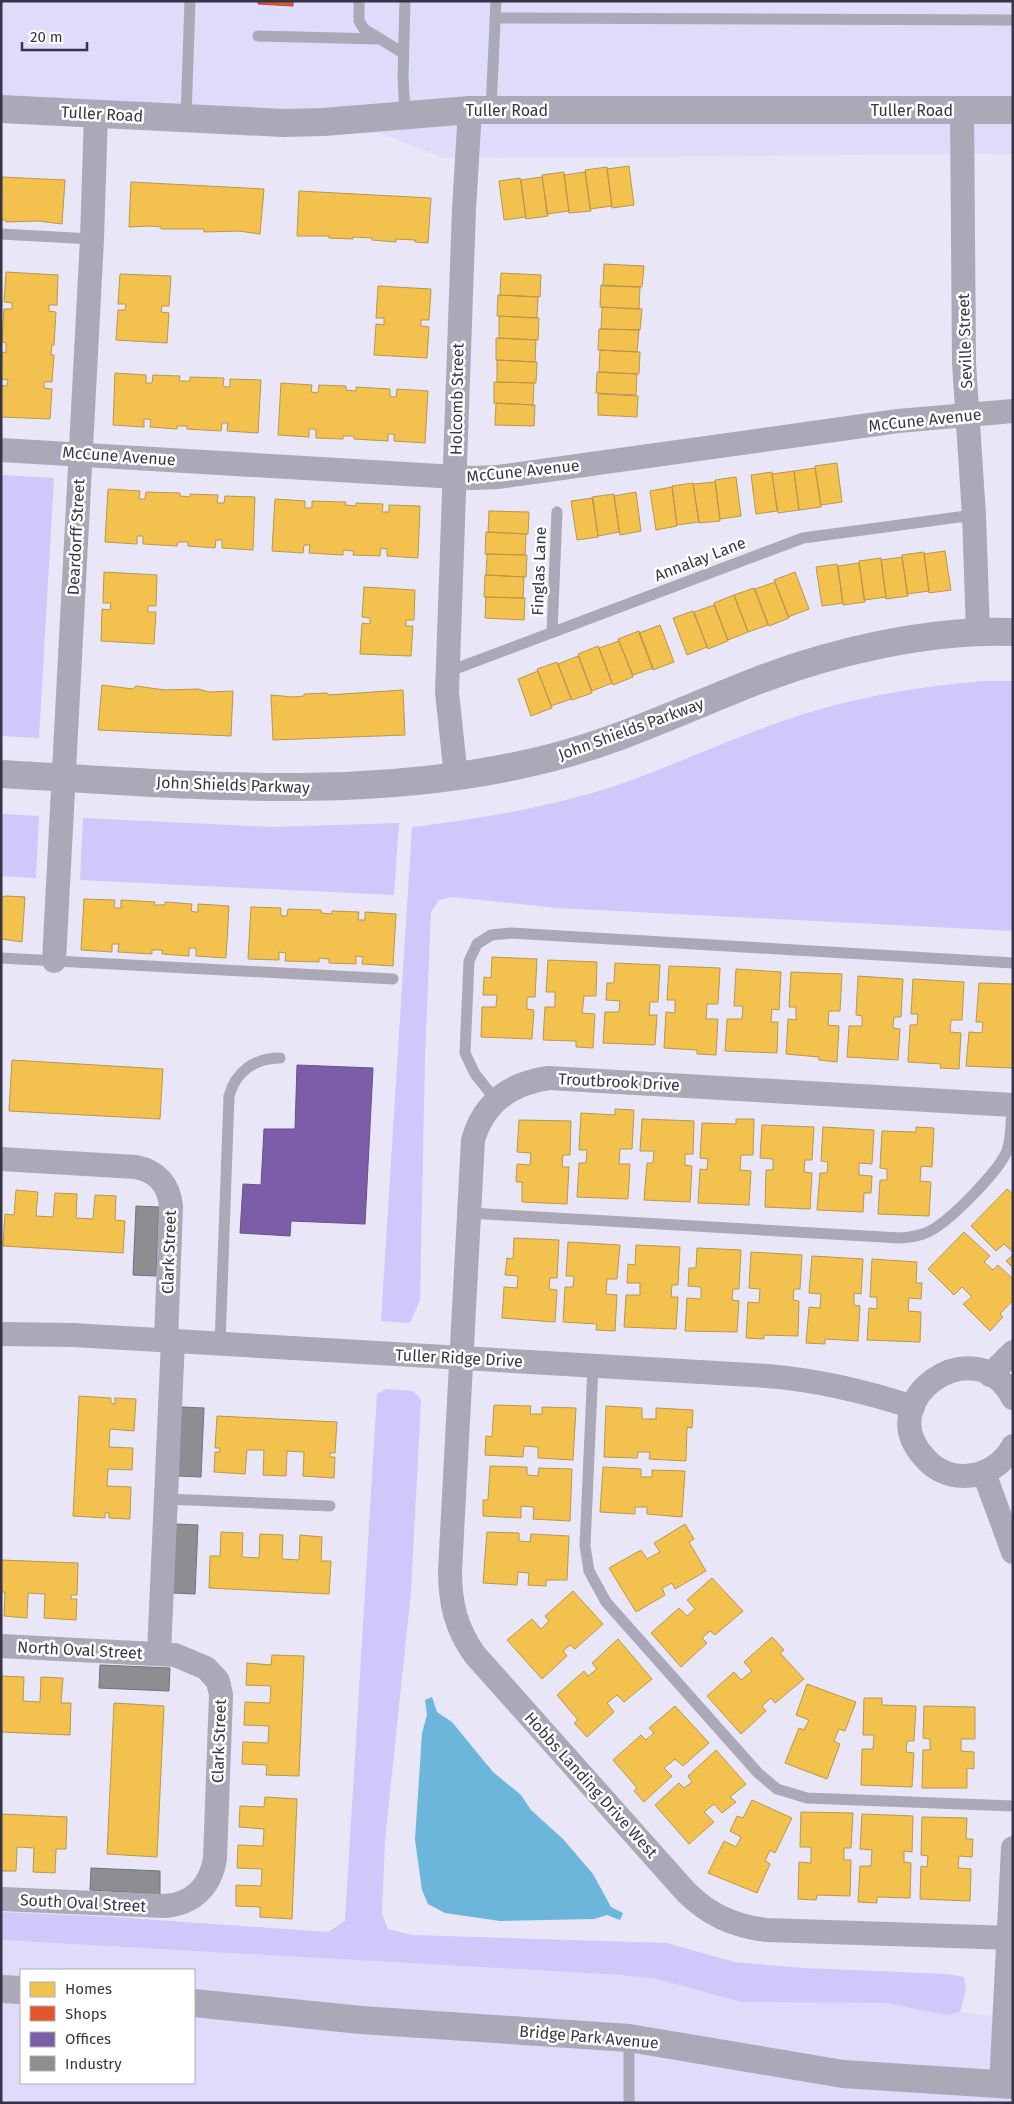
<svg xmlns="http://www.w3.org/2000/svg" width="1014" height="2104" font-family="'Fira Sans',sans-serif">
<rect width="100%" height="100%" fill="#e8e6f7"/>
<path fill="#dfdbfb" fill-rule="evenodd" d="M1 1H1013V154L443 158 380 133 1 114Z
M1 1940 621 1975 657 1979 741 2002 886 2003 946 2015 960 2012 1013 2019V2103H1ZM21 1970H194V2083H21Z"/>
<path fill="#d0c8fb" d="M1 475 54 478 39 738 1 736Z
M984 681H1013V931L558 908 452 897 439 900 431 912 425 1058 420 1300 411 1321 408 1323 381 1321 412 827C481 819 549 807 615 786 670 767 723 742 777 723 844 699 913 687 984 681Z
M1 814 39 816 36 878 1 876Z
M83 818 274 827 399 823 394 895 80 880Z
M386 1389 413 1391 421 1399 411 1592 385 1840 382 1914 388 1929 412 1935 667 1943 734 1962 804 1968 948 1974 964 1977 966 1990 960 2012 946 2015 886 2003 741 2002 657 1979 621 1975 1 1940V1912L115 1917 328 1932 345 1921 377 1394Z"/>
<path fill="#6db6db" d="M432 1697 437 1712 452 1722 493 1772 521 1795 531 1810 563 1839 593 1874 611 1907 623 1913 620 1920 607 1915 594 1919 500 1921 445 1913 428 1904 422 1890 415 1840 422 1733 427 1715 425 1700Z"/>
<path fill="#f2c14e" stroke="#ba974c" d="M629 166 634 205 612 208 607 169Z
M607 167 612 206 590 209 585 170Z
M564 172 569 211 547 214 542 175Z
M585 172 591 211 569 213 564 175Z
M2 177 65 180 62 224 38 221 6 222V220H1Z
M542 177 548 216 526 219 521 180Z
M520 178 526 217 504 220 499 181Z
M131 182 264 189 260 234 239 231 204 232V229H161V227L150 226 129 227Z
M299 191 431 198 428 243 415 242V240L396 239V242L372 240V238L353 237V239L329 238V236H297Z
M604 264 644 266 642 287 603 286Z
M6 272 58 275 57 305H49V311L56 312 54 345H52L51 355H54L52 382H44V388L52 389 50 419 1 417V386H7L8 380 1 379 2 352 6 353V343L2 342 4 309H12V303L4 302Z
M501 273 541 275 540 297 500 295Z
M120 274 171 276 169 306H162L161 312 169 313 167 343 116 340 118 310H125L126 304H118Z
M601 285 640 287 639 309 600 307Z
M378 286 431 289 429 320H421V326L429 327 427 358 374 355 376 324 384 325V318H376Z
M498 295 538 297 537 318 497 316Z
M602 307 642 309 640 330 601 329Z
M499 316 539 318 538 340 499 338Z
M599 329 639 330 637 352 598 350Z
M496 338 536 340 535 362 496 360Z
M600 350 640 352 639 374 599 372Z
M497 360 537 362 536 383 497 382Z
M597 372 637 374 636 395 596 393Z
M115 373 146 375V383H152L153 375 180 376 179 381H190V377L224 378 223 386 227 387H230V379L261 380 258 433 227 431 228 423H222L221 431 187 429V426H177V429L150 427 151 420 147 419H144V427L113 425Z
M494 382 534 383 533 405 494 403Z
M281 383 312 385 311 392 318 393 319 385 346 386V390L356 391V387L390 389V396L393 397H396L397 389 428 391 425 443 394 441V434H388V441L354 439V436H343V439L316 438V430L313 429H309V437L278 435Z
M598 394 638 396 637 417 598 415Z
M496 403 535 405 534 426 495 425Z
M837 463 842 502 821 505 815 466Z
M815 468 821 507 799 510 794 471Z
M794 471 799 510 778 513 772 474Z
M772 472 777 511 756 514 751 475Z
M736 477 741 516 720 519 715 480Z
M715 482 720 521 699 523 693 484Z
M693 483 699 522 677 525 672 486Z
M672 487 677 526 656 530 650 491Z
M108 489 140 491 139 499H145L146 492 180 493V496L190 497V494L218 495 217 503H224L225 496 255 497 253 550 222 548V540H216L215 548 188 546V542H178L177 546 143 544V536H137V544L105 542Z
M636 492 641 531 620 535 614 496Z
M614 494 619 532 598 536 592 497Z
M593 498 598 537 577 540 571 501Z
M275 499 305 501V508H312V501L346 502 345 505 356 506V503L383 504 382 512H389V505L420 506 418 558 387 556V549L381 548 380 556 353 555 354 551 343 550V555L309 553 310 545H304L303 553 272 551Z
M489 511 529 512 528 534 488 532Z
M486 532 526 534 525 555 485 554Z
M945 551 951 590 929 593 924 554Z
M924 552 929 591 907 594 902 555Z
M487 554 527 555 526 577 486 575Z
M902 557 908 596 886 599 881 560Z
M881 558 886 597 864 600 859 561Z
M859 563 865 602 843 605 838 566Z
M837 564 843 603 822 606 816 567Z
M104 572 157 575 156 606H148V612H156L154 644 101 641 102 609 110 610 111 603H103Z
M795 572 809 609 788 617 774 580Z
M485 575 524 577 523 598 484 597Z
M775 582 789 618 769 626 755 589Z
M364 587 415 590 414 620H406V626H413L411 656 360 654 362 623 370 624V618L362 617Z
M754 588 768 625 748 632 734 595Z
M734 595 748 632 728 640 714 603Z
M486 597 525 598 524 620 485 618Z
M714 605 728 641 708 649 694 612Z
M693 611 707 647 687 655 673 618Z
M660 625 674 662 653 670 639 633Z
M639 631 653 668 633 675 618 639Z
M619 641 633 677 613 685 599 648Z
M598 646 612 683 592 691 578 654Z
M578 656 592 693 572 700 558 664Z
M557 662 571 699 551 706 537 669Z
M538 671 552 708 531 716 518 679Z
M102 685 133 689 136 686 165 690 198 689 209 692 233 691 231 736 98 730Z
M403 690 405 735 273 740 271 695 293 697 304 696V694L327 693 328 695Z
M6 896 25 897 22 942 1 939V897Z
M84 899 115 900 114 908H121V900L155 902 154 905H165V902L192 904 191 911 195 912H198V904L229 906 226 958 196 956V948H189V956L162 954V950H152V954L118 952 119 944H112V952L81 950Z
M251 907 281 908V916H287L288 909 321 910V913L332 914V911L359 912 358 920H365V912L396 914 393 966 362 964 363 957 356 956V964L329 963V959L319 958V962L285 961 286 953 279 952V960L248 959Z
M492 957 537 959 535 997H527V1009L534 1010 532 1039 481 1037 482 1007H496L497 995H483L484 977 491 978Z
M548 960 597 962 596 996H584L582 1013 595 1014 593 1048 576 1047V1041L543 1040 545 1007H555V992H546Z
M615 963 660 965 658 1002H650L649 1015H657L655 1045 603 1043 605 1012H619L620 1001 606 1000 607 983H614Z
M669 966 720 968 718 1004H707L706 1019H718L716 1055 697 1054V1050L664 1048 666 1012 675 1013V1000H667Z
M736 969 781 972 779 1010 772 1009 771 1022H778L777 1053 725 1051 727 1019H742L743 1006H734Z
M791 972 842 974 840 1011H829L828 1025 839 1026 837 1062 819 1060V1057L786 1054 788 1019 796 1020V1007H789Z
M858 976 903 979 901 1017H894L893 1028 900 1029 898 1060 847 1057 849 1026H862V1016L856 1015Z
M913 979 964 982 962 1020H951L950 1032 961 1033 959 1069 940 1068 941 1064 908 1062 910 1025H917L918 1014H911Z
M979 983 1013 984V1068L966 1066 969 1032 982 1033 983 1022H976Z
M12 1060 163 1069 160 1119 9 1111Z
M615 1109 634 1110 632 1149H620L619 1164H630L628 1199 577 1197 579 1163H586L587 1150H579L581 1113 615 1115Z
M642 1119 694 1121 693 1154H685V1165L692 1166 690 1202 644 1200 647 1163H653L654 1151H640Z
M736 1119H754L753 1155H741L740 1170 751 1171 749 1205 698 1203 700 1169 707 1170 708 1159 700 1158 702 1123 736 1124Z
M519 1120 571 1121 570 1155H563L562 1167H569L567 1204 522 1202V1182H516L517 1164 530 1165 531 1153 517 1152Z
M762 1125 814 1127 812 1160H805L804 1172 812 1173 810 1209 765 1207 766 1170H773V1159L760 1158Z
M823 1127 874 1130 872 1164 859 1163V1175L872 1176 871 1193H864L863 1212 817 1210 820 1173H827L828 1162 821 1161Z
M916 1127 934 1128 932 1167 921 1166 920 1181 931 1182 929 1216 878 1214 880 1180H887V1169L880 1168 882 1131 916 1132Z
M1007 1189 1013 1194V1252L1004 1244 996 1251 971 1226Z
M16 1190 38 1192 36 1216 53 1217 55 1193 77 1194 76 1218 93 1219 95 1195 116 1196 115 1220 125 1221 123 1253 3 1246 5 1214 14 1215Z
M964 1232 990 1256 984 1262 993 1270 998 1265 1013 1279V1300L1000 1314 1003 1317 990 1331 963 1304 972 1297 962 1287 954 1295 928 1269Z
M514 1238 559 1240 557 1278H550L549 1289 557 1290 555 1322 502 1318 504 1287 517 1288 518 1276 505 1275 507 1258 513 1259Z
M568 1242 620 1245 617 1279H607L606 1294 617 1295 615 1331 596 1330 597 1324 563 1322 565 1287H573L574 1276H566Z
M636 1245 680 1247 678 1285H672L671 1297H678L676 1329 624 1327 626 1295H640V1283H627L628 1264 635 1265Z
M697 1248 741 1250 739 1289H733L732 1300 739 1301 737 1332 685 1331 687 1298 701 1299V1287L688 1286 689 1268H696Z
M751 1252 802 1255 800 1289H794L793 1300 799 1301 798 1336 764 1335V1339L746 1338 748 1302 759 1303 760 1289 749 1288Z
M1013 1255V1268L1006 1261Z
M812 1256 863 1259 861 1294 854 1293V1305L860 1306 858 1341 825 1339V1344L806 1343 809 1307 820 1308 821 1294 809 1293Z
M872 1259 917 1262 916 1283H922L921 1299 909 1298 908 1311 921 1312 920 1342 867 1340 869 1308 877 1309V1297H870Z
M79 1396 111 1398V1403L115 1404V1398L136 1399 134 1431 110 1429 109 1447 133 1448 132 1470 108 1469 107 1486 131 1487 130 1519 109 1518V1513H105V1518L73 1516Z
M494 1405 531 1406 530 1414H542V1407L576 1408 573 1460 538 1458V1447L524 1446 523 1457 485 1455 486 1436 492 1437Z
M606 1406 642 1408V1419H656V1408L693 1410 692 1428 687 1427 686 1461 649 1459 650 1452H638L637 1458 604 1457Z
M217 1416 337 1422 335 1453H330V1457H335L334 1478 303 1476 304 1452 287 1451 286 1476 263 1475 264 1450H247L245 1474 214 1472 215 1452H220V1448H215Z
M490 1466 527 1467V1475L538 1476 539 1468 572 1469 570 1521 533 1519 534 1507 521 1506V1518L483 1516V1500H488Z
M603 1467 641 1469V1477H652V1470L685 1471 682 1517 647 1514V1507H635V1514L600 1512Z
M685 1524 694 1539 689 1542 706 1571 675 1589 672 1583 662 1588 665 1595 636 1612 609 1568 641 1550 647 1559 660 1552 654 1543Z
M221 1532 243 1533 242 1557 259 1558 260 1534 283 1535 282 1559 299 1560 300 1535 322 1537 321 1561H331L329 1594 209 1588 210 1556H220Z
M487 1532 519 1533V1541L530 1542 531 1534 569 1536 567 1580H546V1586L528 1585 529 1573 518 1572 517 1585 483 1583Z
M1 1560 78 1563 77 1595H71V1599H77L76 1620 44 1618 45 1594 28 1593 27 1618 4 1616 5 1592H1Z
M712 1578 743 1611 715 1635 710 1631 702 1638 707 1643 681 1667 651 1633 679 1608 687 1616 695 1609 687 1600Z
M573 1591 603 1624 575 1649 570 1645 563 1651 567 1656 542 1679 507 1640 532 1619 541 1629 549 1621 545 1616Z
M772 1637 784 1650 780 1653 804 1679 775 1703 771 1698 762 1706 766 1711 741 1734 707 1696 734 1672 741 1680 752 1671 744 1662Z
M618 1639 652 1679 624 1702 617 1695 607 1703 614 1712 587 1737 574 1723 578 1720 557 1695 584 1671 588 1676 597 1669 592 1663Z
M272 1655 304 1656 299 1776 266 1775 267 1765 242 1764 243 1742 268 1743 269 1726 244 1725 245 1702 270 1703 271 1686 246 1685 247 1663 271 1665Z
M1 1676 24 1677 23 1701 40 1702 41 1677 63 1678 61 1703H71L70 1735 1 1732Z
M807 1684 856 1702 845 1731 839 1729 834 1741 840 1744 827 1779 785 1763 799 1728 804 1730 809 1720 796 1715Z
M864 1698H882V1705L916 1706 914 1741H907L906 1752 914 1753 912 1787 861 1785 862 1749H873L874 1735H863Z
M114 1703 164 1706 157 1857 107 1854Z
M675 1706 709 1743 683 1766 675 1759 664 1768 672 1776 644 1802 634 1791 637 1788 613 1760 641 1735 646 1740 654 1733 649 1728Z
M924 1706 975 1707V1739H961V1751L974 1752V1769L967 1768V1788H922L923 1750H930V1739L923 1738Z
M716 1750 746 1784 730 1797 736 1802 722 1813 714 1804 704 1812 714 1822 689 1844 655 1805 679 1783 684 1788 692 1782 688 1776Z
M265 1797 297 1799 292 1919 260 1917V1907L236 1906V1885L261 1886 262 1869 237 1868 238 1845 263 1846 264 1829 239 1827 240 1806 264 1807Z
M752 1800 792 1818 775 1853 770 1850 765 1861 770 1864 757 1893 708 1873 724 1841 736 1847 741 1837 730 1831 737 1816 743 1818Z
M801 1812 853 1813 851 1848H844V1860H851L850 1896 817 1895 816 1900 798 1899 799 1862 811 1863V1847H800Z
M1 1814 67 1817 66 1849H56L55 1873 33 1872 34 1848 17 1847 16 1871H1Z
M862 1814 913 1816 912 1852 904 1851V1862L911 1863 910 1898 877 1897V1903L858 1902 860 1866H871L872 1850 860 1849Z
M922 1817 967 1818 966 1839H973L972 1857 959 1856 958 1868 971 1869 970 1901 920 1899 921 1866 927 1867 928 1856 921 1855Z"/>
<path fill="#e4572e" stroke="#b04c36" d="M258 1H293V6L258 4Z"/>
<path fill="#7b5ea7" stroke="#66518a" d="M297 1065 373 1068 365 1224 291 1221 290 1236 240 1233 243 1184 261 1185 264 1129H295Z"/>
<path fill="#8d8d92" stroke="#73727c" d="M136 1206 159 1207 156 1276 133 1275Z
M181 1407 204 1408 201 1477 178 1476Z
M175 1524 198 1525 195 1594 172 1593Z
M100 1665 170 1668 169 1691 99 1688Z
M91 1868 160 1871V1894L90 1890Z"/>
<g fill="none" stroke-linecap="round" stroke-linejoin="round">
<path stroke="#aba9b8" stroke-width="11" d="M359 1V21L364 29 403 53
M495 18 1013 20
M258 36 379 39
M491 109 496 1
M405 115 403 78 405 1
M186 118 190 1
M1 234 92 239
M552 632 557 512
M447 672 803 538 974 515
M1 958 393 979
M496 1100 475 1074 465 1053 469 961 477 944 491 935 511 933 1013 963
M469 1213 900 1238C911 1237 921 1236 930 1231 951 1220 998 1172 1007 1151 1012 1136 1011 1120 1012 1105
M220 1344 229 1096C236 1071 255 1058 280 1058
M593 1366 585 1546 589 1571 606 1602 758 1773 777 1789 807 1798 1013 1806
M166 1499 330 1506
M629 2038V2103"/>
<path stroke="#aba9b8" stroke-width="24" d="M962 110 964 363 974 515 978 632
M1 450 473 478 498 477 898 421 1013 411
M456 777 447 692 464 209 470 110
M54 961 92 239 96 113
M1013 1105 549 1078C511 1083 484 1102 473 1140L450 1571C450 1603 456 1629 475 1655L686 1892C709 1915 734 1926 766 1930L1013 1938
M1 1159 136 1167C157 1171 169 1185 171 1206L166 1340
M1 1334 73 1335 767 1376C818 1380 864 1391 913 1407
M990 1375 1013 1352
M1013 1398C976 1326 871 1400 924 1457 934 1469 948 1476 963 1476 984 1476 1003 1465 1013 1446
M984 1473 1013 1552
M1 1646 175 1655 206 1668 218 1681 221 1695 215 1858C211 1886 193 1904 165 1906L1 1899
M159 1653 173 1341
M1001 2085 1013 1848"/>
<path stroke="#aba9b8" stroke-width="28" d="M1 109 284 123 324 122 470 110H1013
M1 774C184 784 370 804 550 758 622 740 689 707 759 680 835 651 931 629 1013 632
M1 1989 21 1990
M194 2003 361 2020 629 2038 843 2074 1013 2085"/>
</g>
<g text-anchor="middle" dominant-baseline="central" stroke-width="5" stroke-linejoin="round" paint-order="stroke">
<g font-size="16" fill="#363447" stroke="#fff">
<text x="507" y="110">Tuller Road</text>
<text x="912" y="110">Tuller Road</text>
<text transform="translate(102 114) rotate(3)">Tuller Road</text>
<text transform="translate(965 341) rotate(-92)">Seville Street</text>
<text transform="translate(457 399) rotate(-89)">Holcomb Street</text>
<text transform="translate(925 420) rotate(-6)">McCune Avenue</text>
<text transform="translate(119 456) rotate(4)">McCune Avenue</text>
<text transform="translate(523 471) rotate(-6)">McCune Avenue</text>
<text transform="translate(76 537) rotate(-87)">Deardorff Street</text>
<text transform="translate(700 559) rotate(-21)">Annalay Lane</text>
<text transform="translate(539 571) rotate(-88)">Finglas Lane</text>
<text transform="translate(631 729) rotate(-20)">John Shields Parkway</text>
<text transform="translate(233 785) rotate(2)">John Shields Parkway</text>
<text transform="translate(619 1082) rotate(3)">Troutbrook Drive</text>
<text transform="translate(169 1252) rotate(-88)">Clark Street</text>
<text transform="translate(459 1358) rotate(3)">Tuller Ridge Drive</text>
<text transform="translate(80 1650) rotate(3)">North Oval Street</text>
<text transform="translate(219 1741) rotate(-88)">Clark Street</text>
<text transform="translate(591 1785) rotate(48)">Hobbs Landing Drive West</text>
<text transform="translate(83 1903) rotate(3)">South Oval Street</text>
<text transform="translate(589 2037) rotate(5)">Bridge Park Avenue</text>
</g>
</g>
<rect width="1014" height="2104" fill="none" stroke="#363447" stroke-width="5"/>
<rect x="20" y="1969" width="175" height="115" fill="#ffffff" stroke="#afaeb5"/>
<rect x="30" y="1982" width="25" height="15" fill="#f2c14e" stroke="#afaeb5"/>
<text x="65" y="1994" font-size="15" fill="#363447">Homes</text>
<rect x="30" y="2006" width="25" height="15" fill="#e4572e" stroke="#afaeb5"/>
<text x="65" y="2019" font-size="15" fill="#363447">Shops</text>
<rect x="30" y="2032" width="25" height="15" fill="#7b5ea7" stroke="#afaeb5"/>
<text x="65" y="2044" font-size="15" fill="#363447">Offices</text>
<rect x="30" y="2056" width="25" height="15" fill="#8d8d92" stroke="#afaeb5"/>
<text x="65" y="2069" font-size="15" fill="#363447">Industry</text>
<path d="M22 42v8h65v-8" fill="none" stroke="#363447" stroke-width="2.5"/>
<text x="30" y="42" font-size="15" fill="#363447" stroke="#ffffff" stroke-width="4" paint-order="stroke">20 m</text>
</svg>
